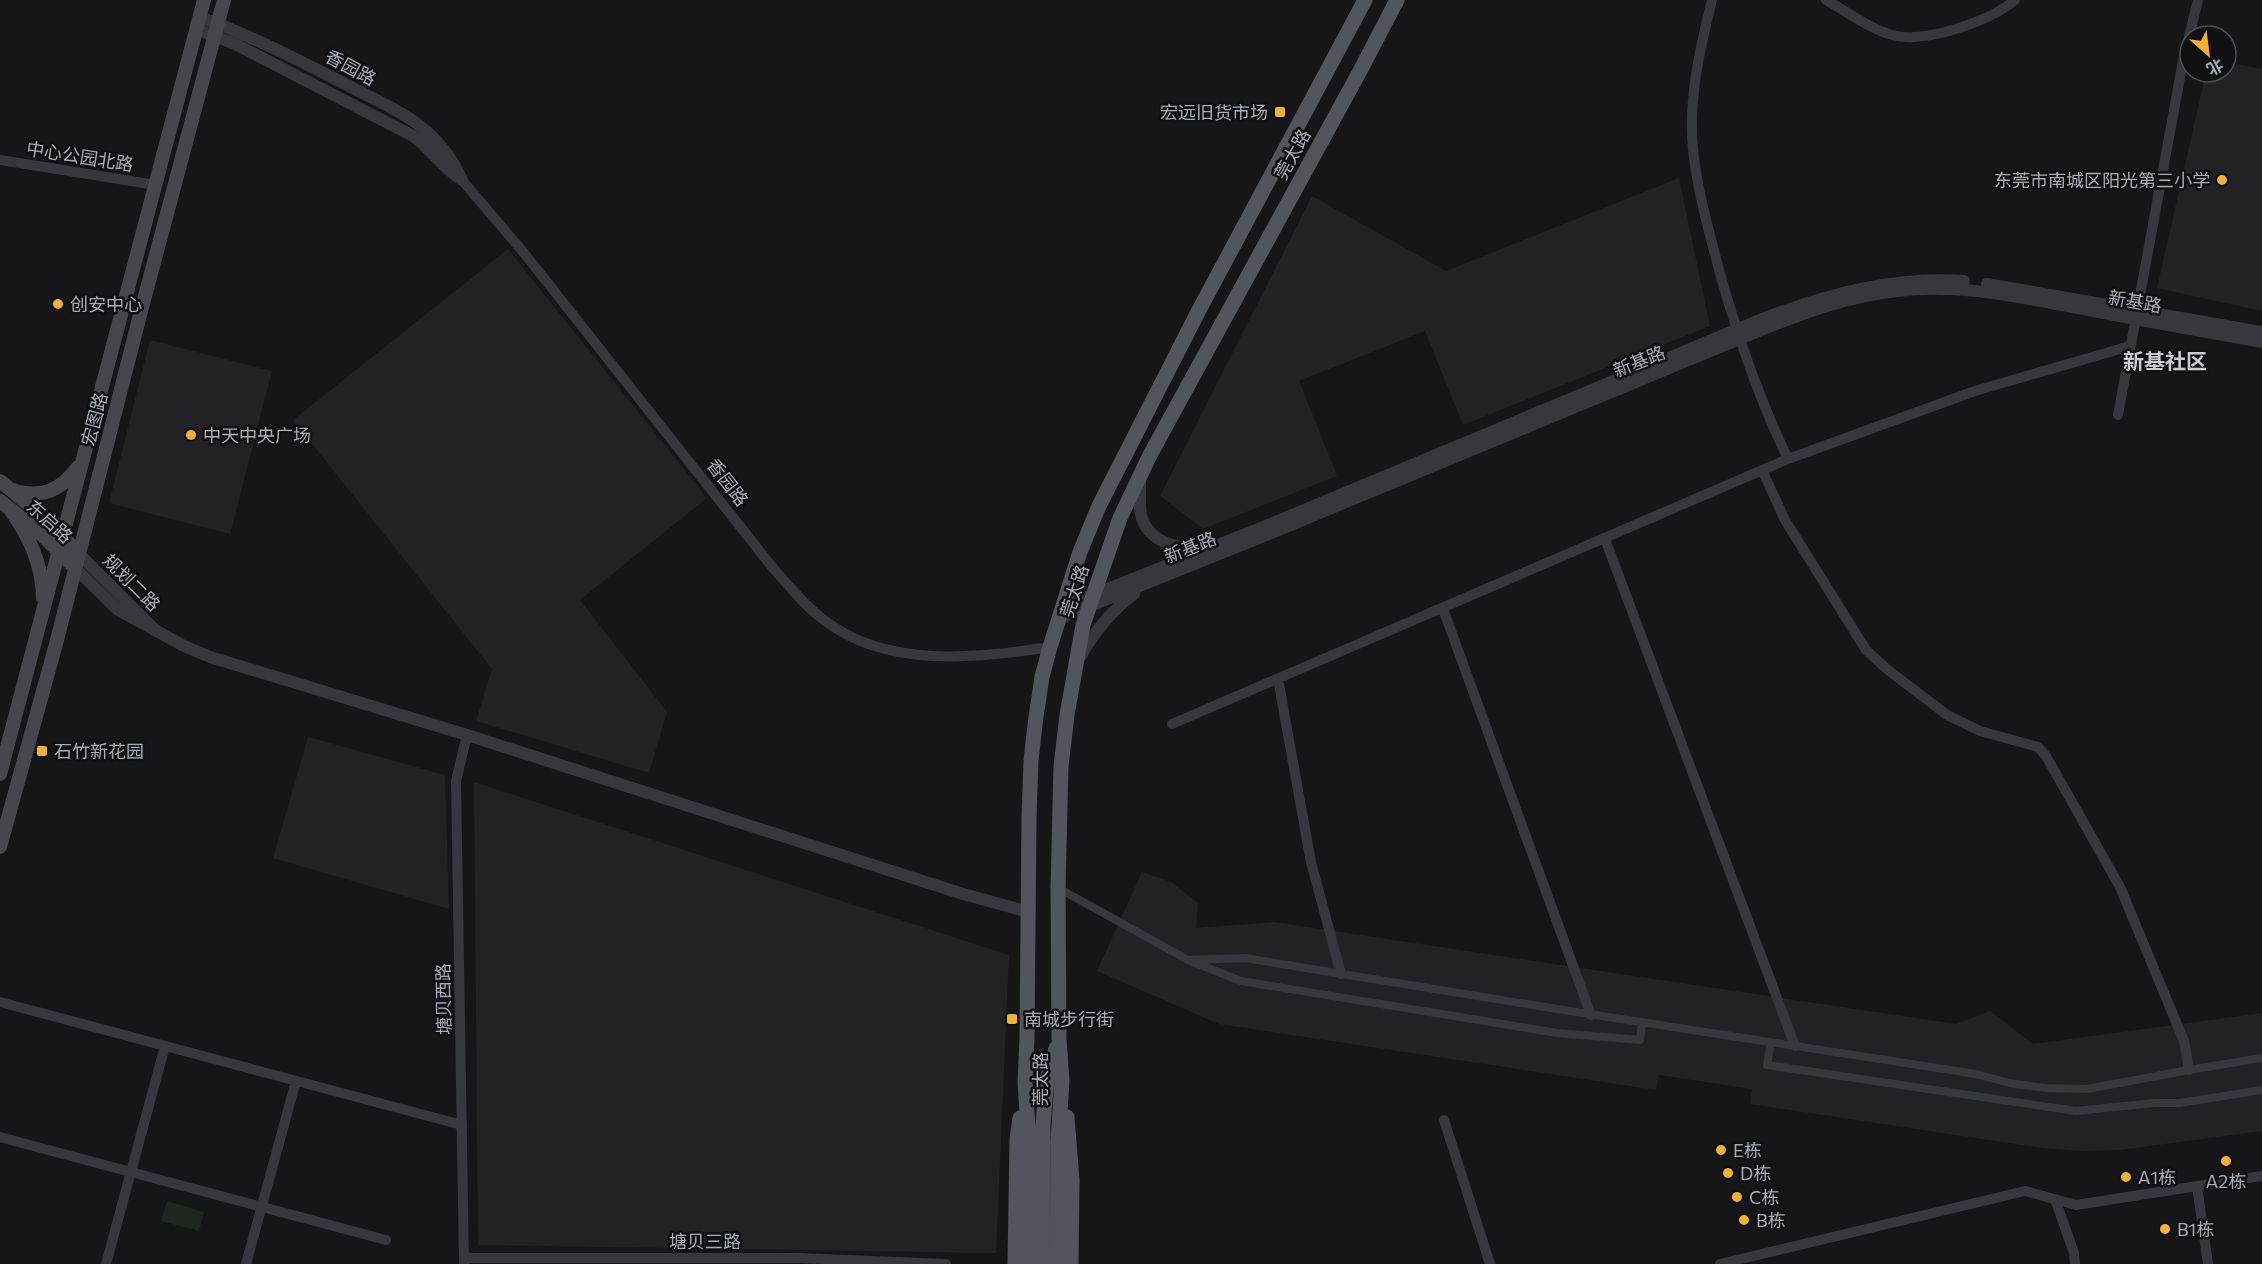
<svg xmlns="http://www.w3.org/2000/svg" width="2262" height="1264" font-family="Commissioner,'Noto Sans SC',sans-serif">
<rect width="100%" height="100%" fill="#161618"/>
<path fill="#222225" d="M2226 62 2262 69V311L2157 288 2206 72H2226Z
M1679 178 1710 326 1463 425 1425 331 1299 381 1337 476 1203 529 1160 496 1312 196 1446 271Z
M508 249 707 498 580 600 667 712 649 773 476 721 492 669 293 420Z
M150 340 272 371 230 534 109 503Z
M308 737 445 775 449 909 273 858Z
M474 782 1009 955 996 1253 478 1245Z
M1142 872 1171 882 1198 903 1196 928 1274 922 1956 1024 1990 1011 2033 1044 2262 1013V1131L2120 1150 2082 1151 2043 1148 1750 1104 1752 1089 1659 1075 1656 1090 1219 1024 1097 971Z"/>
<path fill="#1e261f" d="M167 1201 204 1212 199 1231 161 1221Z"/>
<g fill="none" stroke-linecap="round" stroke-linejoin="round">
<path stroke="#37383d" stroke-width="8" d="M1058 888 1188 960 1241 981 1557 1033 1640 1040 1642 1023
M1188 960 1245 958 1557 1009 1976 1074 2014 1084 2045 1088 2087 1089 2189 1070 2262 1058
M1771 1042 1767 1065 2076 1111 2155 1103H2180L2262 1090"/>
<path stroke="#37383d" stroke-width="10" d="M1712 0C1700 48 1688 100 1693 149 1696 181 1704 213 1712 243 1731 318 1755 390 1788 459
M1826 0C1846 11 1870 29 1892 35 1925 44 1990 21 2015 0
M0 160 156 185
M462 180 524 253 773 568C789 586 805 606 824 620 887 669 977 658 1050 647
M2118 415 2183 61 2198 0
M1762 470 1785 520 1866 650 1888 670 1947 715 1980 731 2038 747 2046 756 2120 887 2184 1041 2189 1070
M1605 539 1795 1046
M1443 609 1591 1015
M1278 679 1311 862 1341 974
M1172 724 1788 459 1975 391 2130 346
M0 1002 462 1125
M1444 1120 1490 1264
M0 1137 386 1240
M2197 1186 2208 1264
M2055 1199 2074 1253 2075 1264
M464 1258H799L946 1264
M106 1264 165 1046
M246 1264 296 1081
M464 1264 456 781 467 735
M1720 1264 2025 1191 2076 1205 2262 1176"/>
<path stroke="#37383d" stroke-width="12" d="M199 17C253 36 302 62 353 88 375 100 400 110 420 126 438 140 453 160 462 180
M196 29 235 44 413 136C431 149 443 168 462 180
M1987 284 2262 332
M1140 478C1140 487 1140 497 1140 507 1142 541 1175 549 1204 549
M75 568 118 610 155 630 79 554
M1062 607 1261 528 1762 319C1828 294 1893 276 1964 281
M1058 619 1264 536 1766 328C1809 311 1850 296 1897 291 1958 283 2018 297 2078 308 2139 320 2201 331 2262 342
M155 630 182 645 210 657 467 735 960 893 1029 912
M1080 657C1094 632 1111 611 1134 594"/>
<path stroke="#45474d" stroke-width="14" d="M0 481 45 518 79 554
M12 490C42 499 60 491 78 467
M0 501 37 530 75 568
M10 509C30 538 42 563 43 598
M0 774 204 0
M0 847 56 644 141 311 224 0"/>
<path stroke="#53555c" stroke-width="15" d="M1067 1117 1072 1180 1071 1264
M1015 1264 1017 1139 1020 1118
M1028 1264 1029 1144 1025 1082 1027 1038 1029 818 1031 760 1036 717 1042 677 1050 647 1080 552 1099 506 1198 312 1365 0
M1042 1264 1043 1123 1047 1079 1056 1048
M1057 1264 1058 1141 1062 1081 1059 1039 1058 888 1061 767 1067 715 1083 625 1120 518 1150 455 1360 71 1397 0"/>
</g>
<g fill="#f2b134" stroke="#111113" stroke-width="2">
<rect x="1274" y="106" width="12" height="12" rx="3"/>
<circle cx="2222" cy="180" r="6"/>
<circle cx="58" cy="304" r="6"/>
<circle cx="191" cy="435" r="6"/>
<rect x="36" y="745" width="12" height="12" rx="3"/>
<rect x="1006" y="1013" width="12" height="12" rx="3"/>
<circle cx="1721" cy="1150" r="6"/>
<circle cx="2226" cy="1161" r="6"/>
<circle cx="1728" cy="1173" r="6"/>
<circle cx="2126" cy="1177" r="6"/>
<circle cx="1737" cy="1197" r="6"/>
<circle cx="1744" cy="1220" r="6"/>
<circle cx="2165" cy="1229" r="6"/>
</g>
<g text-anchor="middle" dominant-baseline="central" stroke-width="5" stroke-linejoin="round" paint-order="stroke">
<g font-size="18" fill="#a8adb8" stroke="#111113">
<text transform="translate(351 67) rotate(28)">香园路</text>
<text transform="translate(1292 154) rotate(-61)">莞太路</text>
<text transform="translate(80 156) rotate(9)">中心公园北路</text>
<text transform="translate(2135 301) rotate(10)">新基路</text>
<text transform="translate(1639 361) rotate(-22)">新基路</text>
<text transform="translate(94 419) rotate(-75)">宏图路</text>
<text transform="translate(728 482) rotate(52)">香园路</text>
<text transform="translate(50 521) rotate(42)">东启路</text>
<text transform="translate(1190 547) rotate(-22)">新基路</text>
<text transform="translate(132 582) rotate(45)">规划二路</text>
<text transform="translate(1074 591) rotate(-72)">莞太路</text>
<text transform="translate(443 999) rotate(-91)">塘贝西路</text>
<text transform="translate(1040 1079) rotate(-90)">莞太路</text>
<text x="705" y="1241">塘贝三路</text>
</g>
<g font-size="18" fill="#a8adb8" stroke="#111113" text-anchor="start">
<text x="1268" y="112" text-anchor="end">宏远旧货市场</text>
<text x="2210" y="180" text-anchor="end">东莞市南城区阳光第三小学</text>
<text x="70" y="304">创安中心</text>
<text x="203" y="435">中天中央广场</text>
<text x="54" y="751">石竹新花园</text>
<text x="1024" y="1019">南城步行街</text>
<text x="1733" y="1150">E栋</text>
<text x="1740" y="1173">D栋</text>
<text x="2138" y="1177">A1栋</text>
<text x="2226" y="1181" text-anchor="middle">A2栋</text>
<text x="1749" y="1197">C栋</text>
<text x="1756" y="1220">B栋</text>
<text x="2177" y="1229">B1栋</text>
</g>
<g font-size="21" font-weight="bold" fill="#c9ccd4" stroke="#111113">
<text x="2165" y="360">新基社区</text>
</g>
</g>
<g transform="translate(2208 54) rotate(152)"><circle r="28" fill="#111113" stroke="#4d4f55" stroke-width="1.5"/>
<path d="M0-4.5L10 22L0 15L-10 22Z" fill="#f2b134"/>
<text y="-9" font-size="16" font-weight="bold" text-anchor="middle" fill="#a8adb8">北</text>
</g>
</svg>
